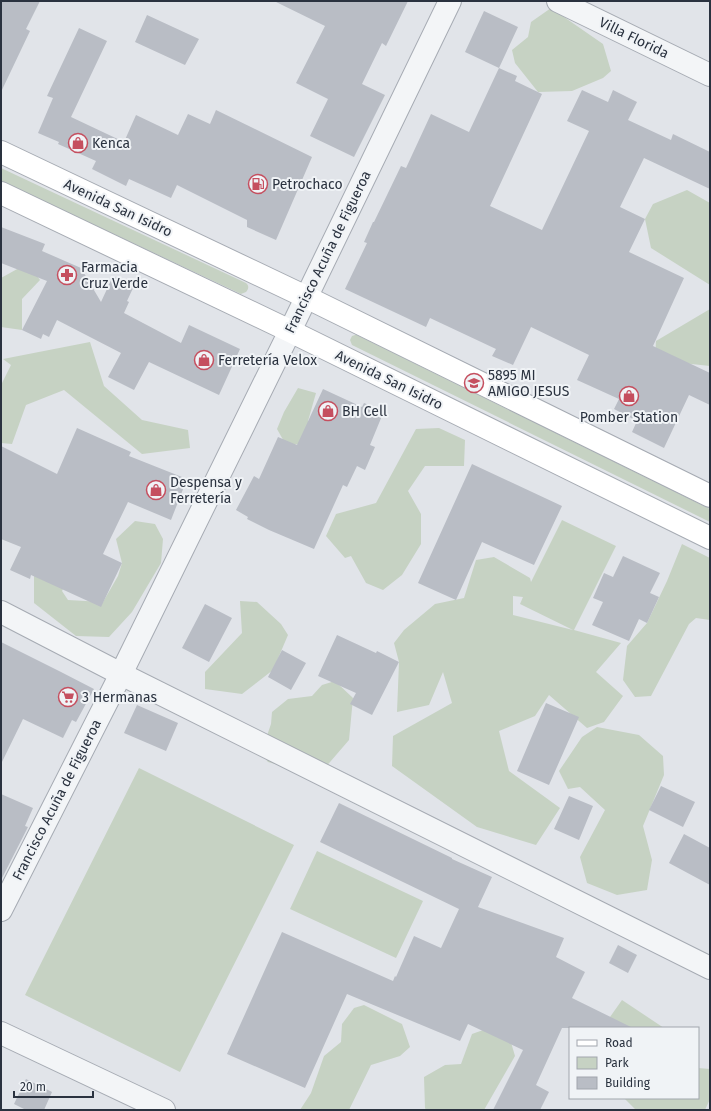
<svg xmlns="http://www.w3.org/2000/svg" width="711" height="1111" font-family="'Fira Sans',sans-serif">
<rect width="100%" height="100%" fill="#e1e4e9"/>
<path fill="#c6d2c3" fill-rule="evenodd" d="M551 8 603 44 611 71 603 78 572 91 538 92 515 63 512 50 528 37 531 22Z
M1 168 246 283C249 286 249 288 246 292L241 294 1 181Z
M687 190 710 203V285L651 248 645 219 653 204Z
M28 263 40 280 22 299V330L1 327V278Z
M710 309V366L655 360 656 341Z
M355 335H357L710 509V522L352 345 350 340 352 336Z
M90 342 104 386 142 420 188 430 190 448 142 454 64 390 26 405 12 444 1 443V385L11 365 3 359Z
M298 388 316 393 308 421 339 442 286 445 277 429 284 412Z
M439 428 465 440 464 466H425L408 491 421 514V544L402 575 383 590 366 583 351 556 345 558 326 536 336 514 376 503 416 429Z
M562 520 616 546 574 630 621 643 596 672 623 696 604 722 587 728 549 695 535 716 499 731 509 771 560 808 536 845 477 827 392 766 393 736 452 703 443 672 429 705 397 712 399 662 394 643 404 630 435 604 464 598 476 560 494 557 530 578 531 582ZM513 596 523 597 520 604 573 630 513 615Z
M135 521 155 524 163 539 161 563 132 612 109 637 76 636 34 603V572L76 564 62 591 68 600 103 602 118 576 122 563 116 539Z
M682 544 710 558V620L696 618 689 624 651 696 635 697 623 680 627 646 647 623 667 581Z
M240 601 257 602 281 624 288 635 273 670 242 694 205 689V672L242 633Z
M335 681 353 698 349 740 318 776 268 762 261 753 271 724 272 712 288 699 312 696 322 685Z
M597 727 639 735 663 756 664 775 643 826 652 860 647 890 617 895 587 883 580 857 605 810 580 787 568 789 559 771 582 737Z
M139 768 294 845 180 1072 25 995Z
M317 851 423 901 396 958 290 909Z
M622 1000 664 1028H606L610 1017Z
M364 1005 402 1024 410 1047 400 1056 371 1065 349 1110H300L311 1093 324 1056 341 1042 342 1024 354 1008Z
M486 1029 510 1039 515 1056 484 1110H426L425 1108 424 1077 445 1065 461 1064 472 1034Z
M698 1068 710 1069V1099L705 1110H636L624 1098H698Z"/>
<path fill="#b9bdc5" d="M1 1H40L26 29 30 31 1 92Z
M274 1H408L386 46 382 43 362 84 385 95 354 157 310 136 328 99 296 83 325 26Z
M484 11 518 27 499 68 465 52Z
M147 15 199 39 185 65 135 42Z
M79 28 107 41 71 117 124 142 136 115 178 135 188 114 210 124 216 110 312 157 276 240 247 227V220L177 185 171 198 129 179 126 186 92 169 96 161 58 144 59 142 38 133 53 98 47 96Z
M499 68 517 76 515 81 542 94 490 206 542 230 589 131 567 121 582 90 608 102 613 90 637 102 628 120 671 140 673 134 710 152V189L644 158 620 207 645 219 629 252 684 278 653 346 710 373V405L689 395 664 448 632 432 637 421 614 409 619 399 577 380 589 355 531 327 513 365 492 356 496 349 430 318 426 327 345 289 367 243 364 242 373 222H374L401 166 406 168 431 114 469 132Z
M1 227 45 244 42 251 81 268 101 302 113 276 134 286 127 301 129 302 124 313 181 343 189 325 240 349 219 395 149 362 134 390 108 377 121 353 57 320 49 337 43 334 41 339 22 330 47 281 1 263Z
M323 389 362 407 364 403 384 411 370 445 375 447 365 470 357 466 347 487 343 485 314 549 269 530 247 519 248 517 236 510 254 476 259 479 278 437 297 445Z
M77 428 131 452 129 456 187 479 171 520 128 502 103 554 122 563 101 607 31 575 30 579 10 570 21 547 1 539V446L57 474Z
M472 464 562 506 534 565 482 542 456 600 418 583Z
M623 556 660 573 650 593 659 597 647 623 639 619 629 641 592 625 603 602 593 598 604 573 613 577Z
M205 604 232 618 209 662 182 648Z
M337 635 376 653 377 651 399 662 372 715 350 704 356 693 318 676Z
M1 642 61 672 94 689 76 722 72 720 63 738 23 719 1 764Z
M282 650 306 663 291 690 268 677Z
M546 703 579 717 549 785 517 771Z
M137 705 178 723 166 751 124 733Z
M661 786 695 802 683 827 649 810Z
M1 794 33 808 25 826 28 827 1 880Z
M569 796 593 806 579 840 554 829Z
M339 803 452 858V859L492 877 478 907 564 938 556 957 585 972 572 998 633 1028H562L536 1085 549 1092 540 1110H493L523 1050 468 1024 460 1041 347 994 305 1088 227 1054 282 932 393 981 395 976 396 977 414 936 441 948 459 909 320 842Z
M684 834 710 848V885L669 863Z
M618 945 637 955 628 973 609 963Z
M26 1079 52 1092 44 1110H26L14 1104Z"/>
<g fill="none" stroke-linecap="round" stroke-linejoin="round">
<g stroke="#a6abb3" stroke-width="24">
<path id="minor" d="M558 1 710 75
M1 612 121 674 710 968
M1 1033 164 1110"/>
</g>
<g stroke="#a6abb3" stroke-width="24">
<path id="tertiary" d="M1 910 121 674 290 331 450 1"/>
</g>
<g stroke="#a6abb3" stroke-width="24">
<path id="secondary" d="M1 152 306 297 710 496
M1 193 290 331 710 538"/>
</g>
<use href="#minor" stroke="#f3f5f7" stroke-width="22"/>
<use href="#tertiary" stroke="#f3f5f7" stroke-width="22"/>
<use href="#secondary" stroke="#fff" stroke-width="22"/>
</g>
<defs>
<g id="shop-ring" transform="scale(1)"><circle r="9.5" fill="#f0f3f6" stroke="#c54f5f" stroke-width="1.5"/><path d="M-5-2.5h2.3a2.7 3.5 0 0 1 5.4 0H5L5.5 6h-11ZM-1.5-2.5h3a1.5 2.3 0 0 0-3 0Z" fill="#c54f5f"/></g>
<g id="fuel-ring" transform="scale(1)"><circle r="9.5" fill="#f0f3f6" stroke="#c54f5f" stroke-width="1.5"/><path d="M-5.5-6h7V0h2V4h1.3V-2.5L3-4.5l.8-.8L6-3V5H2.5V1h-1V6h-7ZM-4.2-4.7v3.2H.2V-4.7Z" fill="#c54f5f"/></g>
<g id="pharmacy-ring" transform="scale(1)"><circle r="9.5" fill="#f0f3f6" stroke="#c54f5f" stroke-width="1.5"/><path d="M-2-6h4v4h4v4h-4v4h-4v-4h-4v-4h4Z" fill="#c54f5f"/></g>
<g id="school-ring" transform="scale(1)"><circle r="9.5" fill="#f0f3f6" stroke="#c54f5f" stroke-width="1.5"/><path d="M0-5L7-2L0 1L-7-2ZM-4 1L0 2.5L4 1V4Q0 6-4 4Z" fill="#c54f5f"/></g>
<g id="supermarket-ring" transform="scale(1)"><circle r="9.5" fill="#f0f3f6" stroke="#c54f5f" stroke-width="1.5"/><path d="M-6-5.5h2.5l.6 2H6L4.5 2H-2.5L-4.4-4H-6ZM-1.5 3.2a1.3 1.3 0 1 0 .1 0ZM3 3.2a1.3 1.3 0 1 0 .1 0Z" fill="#c54f5f"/></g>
</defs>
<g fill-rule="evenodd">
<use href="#shop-ring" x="78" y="143"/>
<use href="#fuel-ring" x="258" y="184"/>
<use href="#pharmacy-ring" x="67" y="275"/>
<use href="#shop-ring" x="204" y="360"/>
<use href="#school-ring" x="474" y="383"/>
<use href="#shop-ring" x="629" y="396"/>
<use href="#shop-ring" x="328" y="411"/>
<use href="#shop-ring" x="156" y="490"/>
<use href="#supermarket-ring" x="68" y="697"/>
</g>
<g text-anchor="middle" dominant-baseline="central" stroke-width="4" stroke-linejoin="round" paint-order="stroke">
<g font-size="14" fill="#2a323f" stroke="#f0f3f6">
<text transform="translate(634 38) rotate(26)">Villa Florida</text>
<text transform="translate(118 208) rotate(25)">Avenida San Isidro</text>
<text transform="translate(328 252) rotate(-64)">Francisco Acuña de Figueroa</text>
<text transform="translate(389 380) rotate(26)">Avenida San Isidro</text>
<text transform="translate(57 800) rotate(-63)">Francisco Acuña de Figueroa</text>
</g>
<g font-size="14" fill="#2a323f" stroke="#f0f3f6" text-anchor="start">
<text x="92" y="143">Kenca</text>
<text x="272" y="184">Petrochaco</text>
<text x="81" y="267">Farmacia<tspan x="81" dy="16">Cruz Verde</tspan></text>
<text x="218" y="360">Ferretería Velox</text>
<text x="488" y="375">5895 MI<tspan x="488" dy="16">AMIGO JESUS</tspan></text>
<text x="342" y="411">BH Cell</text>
<text x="629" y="417" text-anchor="middle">Pomber Station</text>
<text x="170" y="482">Despensa y<tspan x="170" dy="16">Ferretería</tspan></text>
<text x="82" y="697">3 Hermanas</text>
</g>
</g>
<rect width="711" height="1111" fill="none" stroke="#2a323f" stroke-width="4"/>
<rect x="569" y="1027" width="130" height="72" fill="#f0f3f6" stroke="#a1a6ad"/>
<rect x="577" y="1040" width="20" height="6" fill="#ffffff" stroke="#a1a6ad"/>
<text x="605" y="1047" font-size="12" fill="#2a323f">Road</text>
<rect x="577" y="1057" width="20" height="12" fill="#c6d2c3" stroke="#a1a6ad"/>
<text x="605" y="1067" font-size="12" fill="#2a323f">Park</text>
<rect x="577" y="1077" width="20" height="12" fill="#b9bdc5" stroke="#a1a6ad"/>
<text x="605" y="1087" font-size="12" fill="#2a323f">Building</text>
<path d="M14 1091v6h79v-6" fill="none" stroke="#2a323f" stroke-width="2"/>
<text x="20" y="1091" font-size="12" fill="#2a323f" stroke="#f0f3f6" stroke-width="3" paint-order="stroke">20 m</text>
</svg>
